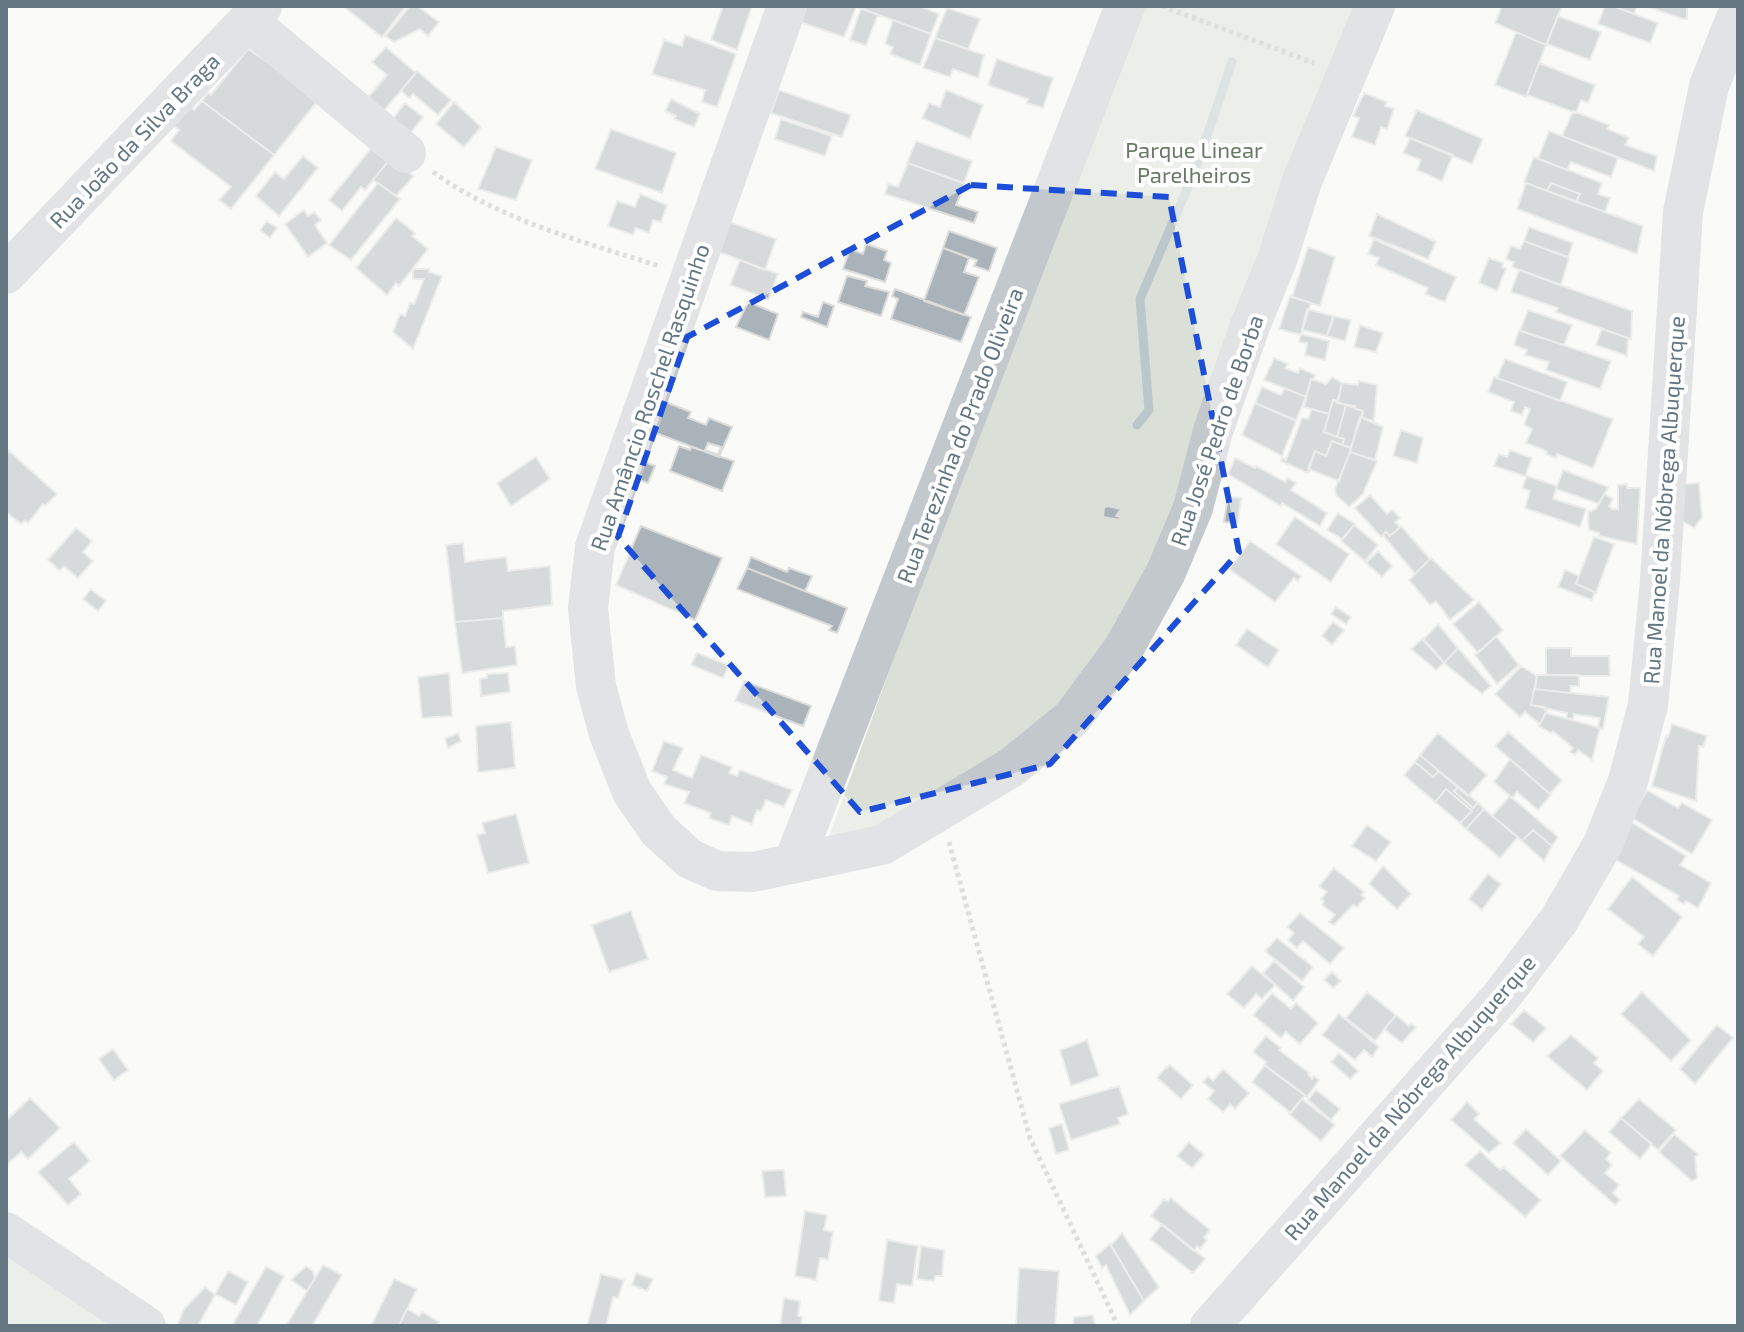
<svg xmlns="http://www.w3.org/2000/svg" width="1744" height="1332" font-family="'Exo 2',sans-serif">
<rect width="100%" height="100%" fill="#fafaf8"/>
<path fill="#dadfd7" d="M1131 6H1373L1173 524 1094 686 951 787 823 853Z
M6 1252 125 1326H6Z"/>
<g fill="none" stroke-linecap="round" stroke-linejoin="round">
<path stroke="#bbc7cb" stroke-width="9" d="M1137 425 1149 410 1140 299 1196 168 1232 62"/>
</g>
<path fill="#aab3b9" stroke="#dcdcda" stroke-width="2" fill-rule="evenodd" d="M343 6H406L382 37Z
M410 6H417L439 22 428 36 420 29 394 42 385 36Z
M723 6H752L737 50 711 40Z
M802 6H854L856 7 844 37 797 21Z
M854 6H919L939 14 931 34Z
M1502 6H1562L1546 45 1495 23Z
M1605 6H1613L1658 23 1650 43 1598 24Z
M1613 6H1637L1634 14Z
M1646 6H1687V19H1683Z
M861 8 878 15 866 45 850 40Z
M947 8 980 19 968 49 935 38Z
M1558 16 1601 32 1590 60 1547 44Z
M893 20 931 34 920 65 890 54 893 47 885 44Z
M1516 32 1546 45 1526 97 1495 85Z
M685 35 736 54 717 107 702 102 705 90 652 74 664 40 682 46Z
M935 38 984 55 978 78 953 69 950 77 923 68Z
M386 47 416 73 381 114 365 101 387 75 372 62Z
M248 49 320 98 274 155 202 101 208 93 211 95Z
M997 59 1053 78 1043 108 1027 103 1028 99 988 85Z
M1539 63 1595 85 1588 103 1581 100 1576 113 1527 95Z
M417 71 451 100 438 115 413 94 409 98 401 91Z
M779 90 851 115 842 137 771 113Z
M946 90 983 105 970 139 922 118 929 103 940 107Z
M1364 93 1387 102 1385 106 1394 109 1387 129 1381 127 1375 145 1352 137 1359 118 1353 116Z
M671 99 700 114 694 127 674 119 676 116 665 111Z
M183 101 194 110 202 101 274 155 231 209 219 200 231 187 171 141 179 130 167 121Z
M454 102 481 127 464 147 436 124Z
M405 103 423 117 406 139 388 125Z
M1417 110 1483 139 1472 164 1405 136Z
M1573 111 1609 125 1607 129 1629 138 1625 145 1657 156 1654 171 1562 136Z
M781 119 832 136 825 156 775 139Z
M611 129 676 153 662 193 595 169Z
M1549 131 1618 158 1611 177 1571 162 1567 170 1538 159Z
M1410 138 1453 155 1442 181 1417 170 1421 160 1403 153Z
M916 141 972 161 964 183 907 163Z
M373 146 390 159 365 190 361 187 342 211 329 200Z
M496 147 532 160 516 200 478 189Z
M303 156 318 168 279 216 256 196 275 172 284 179Z
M1534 157 1602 183 1598 194 1610 198 1605 212 1576 202 1580 194 1551 183 1547 191 1524 182Z
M390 159 414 176 396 196 373 180Z
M908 163 965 184 956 205 978 212 974 223 885 194 888 184 898 187Z
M378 183 400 199 351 260 329 245Z
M1526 183 1643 226 1637 254 1517 209Z
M1551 183 1580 194 1576 202 1547 191Z
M640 194 667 205 661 222 653 220 649 233 636 228 633 235 608 226 617 201 635 207Z
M304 210 308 216 314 212 321 220 315 225 327 243 308 257 285 224Z
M1377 214 1436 242 1428 259 1369 236Z
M396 218 415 233 412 236 428 249 399 286 396 283 387 295 356 268Z
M724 220 776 239 765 270 712 249Z
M267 221 277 228 270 238 260 230Z
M1529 227 1573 243 1568 257 1524 241Z
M949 231 997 248 989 271 974 266 977 260 943 248Z
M1374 239 1456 277 1445 302 1425 294 1428 288 1376 265 1379 258 1368 254Z
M1524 241 1569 258 1561 285 1512 267 1514 262 1506 259 1511 246 1520 249Z
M866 244 887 251 884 260 891 263 885 282 843 269 850 249 863 254Z
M1308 247 1335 257 1320 306 1292 297Z
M943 248 969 258 964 272 979 277 964 315 924 301Z
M1489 258 1503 263 1502 267 1506 269 1497 291 1479 283Z
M740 260 778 274 768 299 730 285Z
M413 269H429V272L442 276 413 349 393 332 400 314 405 316 410 303 414 304 424 279H413Z
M1519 270 1632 311 1631 339 1556 312 1558 308 1511 292Z
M847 276 867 281 865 286 889 292 881 316 838 302Z
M895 289 971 317 961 342 891 319 898 299 892 296Z
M1290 296 1311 303 1301 335 1279 329Z
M748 302 778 314 769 340 736 327Z
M823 302 834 306 827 327 801 317 803 312 818 317Z
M1307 309 1333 316 1327 336 1302 330Z
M1528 310 1572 325 1564 345 1520 331Z
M1334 316 1351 320 1345 341 1327 336Z
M1360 325 1383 333 1376 352 1354 347Z
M1602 329 1628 338 1627 356 1596 345Z
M1519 330 1611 361 1600 389 1546 370 1549 362 1525 355 1527 350 1514 345Z
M1301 334 1329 341 1325 360 1305 355 1307 343 1299 342Z
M1274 358 1288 364 1285 368 1298 373 1300 368 1315 375 1313 380 1311 379 1306 397 1264 380Z
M1505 359 1567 382 1560 401 1497 378Z
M1332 377 1342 383 1338 401 1333 400 1329 414 1304 407 1311 379 1326 384Z
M1494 377 1613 419 1593 468 1557 454 1556 458 1546 454 1547 451 1526 443 1532 429 1524 425 1530 409 1525 407 1522 415 1511 411 1514 402 1488 392Z
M1359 381 1377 385 1374 421 1362 418 1363 411 1355 409V406L1337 403 1342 383 1358 385Z
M1262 387 1281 395 1285 388 1306 397 1296 420 1255 403Z
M653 397 691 412 688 418 706 425 709 418 732 427 719 457 640 427ZM708 443 721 447 718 455 705 450Z
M1333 400 1346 405 1337 437 1324 432Z
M1255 403 1296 421 1282 456 1242 435Z
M1346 405 1363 411 1351 448 1342 445 1344 439 1337 437Z
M1312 409 1329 414 1324 432 1344 439 1342 445 1332 441 1326 456 1315 451 1308 473 1281 461 1282 458 1286 460 1302 418 1308 419Z
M1360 417 1383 427 1375 460 1350 452Z
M1401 430 1423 438 1417 463 1393 456Z
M1332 441 1351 448 1339 481 1308 469 1315 451 1326 456Z
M679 446 690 450 691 447 734 461 722 491 670 471Z
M1510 450 1532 458 1525 476 1494 466 1499 454 1507 457Z
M9 451 57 494 45 506 43 504 28 523 25 520 21 524 6 512V455Z
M1350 452 1377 461 1363 494 1349 507 1336 495 1335 489Z
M629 456 655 466 648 483 623 474Z
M536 457 550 479 511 506 497 483Z
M1235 458 1255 468 1256 466 1285 482 1288 478 1296 483 1291 490 1327 513 1320 526 1282 503 1281 506 1228 474Z
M1563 470 1608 487 1599 504 1556 489Z
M1527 476 1557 486 1553 499 1586 509 1580 527 1525 508 1530 491 1522 488Z
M1699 483 1702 517 1694 528 1677 518V485Z
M1627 484V488H1640L1637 544 1599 536V533L1589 530 1588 512 1596 509 1604 494 1613 499 1609 506 1612 509H1618V485Z
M1370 495 1387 514 1392 510 1400 518 1395 522 1400 527 1390 536 1386 532 1381 537 1355 508Z
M1228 497 1241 498 1238 523 1224 522Z
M1107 506 1121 509 1116 516 1120 517 1119 520 1103 517 1104 508Z
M1338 513 1355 524 1342 539 1327 530Z
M1295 517 1349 554 1331 582 1276 544Z
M1354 525 1378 545 1365 561 1341 541Z
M641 526 722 558 695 620 616 585Z
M1401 526 1430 559 1415 574 1383 535 1386 532 1390 536Z
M76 528 92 541 83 552 93 561 78 578 64 566 60 571 48 560Z
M1594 537 1614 544 1596 593 1576 584Z
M1250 541 1301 576 1298 581 1294 578 1275 602 1229 569Z
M463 543 465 562 506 557 508 571 550 566 552 605 503 611V618L455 622 446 545Z
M1378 551 1392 566 1382 577 1366 563Z
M751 557 787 572 789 568 812 576 805 591 747 568Z
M1431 558 1474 600 1450 620 1436 601 1430 605 1409 580Z
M747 568 847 608 837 633 829 630 832 626 737 589Z
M1565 570 1579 576 1576 584 1595 592 1592 600 1558 587Z
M91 589 106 601 98 611 83 599Z
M1479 602 1503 630 1478 653 1453 624Z
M1336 607 1351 617 1346 624 1331 614Z
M503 618 506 647 515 646 517 665 462 673 455 622Z
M1333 622 1344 630 1332 645 1322 636Z
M1438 624 1458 648 1444 663 1423 640Z
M1247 629 1279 650 1268 667 1236 645Z
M1496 636 1519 665 1497 684 1475 655Z
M1423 638 1444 663 1436 670 1411 649Z
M1458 648 1491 686 1482 694 1444 663Z
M1546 648H1571V656H1609L1610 676 1546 675Z
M697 653 729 665 723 678 691 665Z
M1521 666 1537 676 1531 705 1545 707V710H1547L1540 724 1525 712 1520 717 1495 694Z
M449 673 452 716 422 718 418 677Z
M508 673 510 692 481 696 480 679 487 678V674Z
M1537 675H1579V686H1571L1570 693 1535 689Z
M744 681 811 706 803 726 735 701Z
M1534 689 1609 697 1603 729 1598 728 1600 718 1574 714 1573 719 1566 718 1567 713 1531 705Z
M1546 713 1600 728 1592 760 1578 750 1575 755 1570 752 1573 748 1553 731 1551 733 1539 726Z
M511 722 515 768 478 772 476 726Z
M1672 724 1707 736 1703 747 1699 746 1696 801 1652 786 1666 736 1668 737Z
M1508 732 1562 780 1550 794 1495 746Z
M458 733 461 741 448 748 445 739Z
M1438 733 1487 775 1468 796 1420 755Z
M664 741 683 748 673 770 692 778 701 755 732 767 729 773 737 776 740 770 792 790 784 807 766 800 761 811 757 810 752 824 732 816 729 825 709 818 711 813 684 803 689 792 664 784 667 777 652 771Z
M1420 755 1439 771 1433 777 1415 762Z
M1510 759 1551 795 1538 810 1517 792 1512 798 1494 782Z
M1415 762 1433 777 1439 771 1459 787 1454 791 1473 808 1478 803 1484 809 1466 829 1460 823 1472 811 1446 789 1435 802 1404 775Z
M1459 787 1478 803 1473 808 1454 791Z
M1446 789 1472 811 1460 823 1435 802Z
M1647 790 1678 808 1682 803 1712 820 1692 854 1632 818Z
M1510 796 1558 837 1552 846 1533 830 1522 841 1492 816Z
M1484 809 1518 837 1500 858 1466 829Z
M516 814 529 863 488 873 477 835 485 833 482 823Z
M1626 819 1686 856 1680 865 1711 883 1698 908 1686 901 1684 904 1677 900 1679 896 1611 857Z
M1367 825 1391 842 1376 861 1352 846Z
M1533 830 1552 846 1544 861 1522 841Z
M1383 866 1411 894 1397 909 1369 884Z
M1334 868 1364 892 1361 895 1365 898 1357 907 1353 905 1334 925 1329 922 1335 915 1322 905 1324 901 1321 899 1327 892 1319 886Z
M1488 874 1501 884 1482 910 1469 899Z
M1632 877 1682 917 1653 956 1638 944 1644 937 1608 909Z
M631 911 648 959 609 972 592 925Z
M1300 913 1344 948 1330 964 1303 941 1297 948 1288 940 1294 933 1287 927Z
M1277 938 1313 967 1302 981 1265 951Z
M1274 961 1304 987 1293 1001 1263 973Z
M1252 966 1275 985 1262 999 1256 994 1244 1008 1227 994Z
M1332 972 1341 981 1333 988 1324 980Z
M1367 992 1396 1015 1375 1041 1346 1018Z
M1642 992 1691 1040 1671 1061 1621 1014Z
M1272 993 1291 1009 1296 1003 1318 1023 1300 1044 1286 1032 1281 1038 1253 1015Z
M1524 1010 1546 1028 1533 1042 1511 1024Z
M1339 1014 1379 1047 1372 1057 1364 1050 1355 1060 1322 1035Z
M1396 1015 1409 1026 1411 1024 1416 1027 1402 1043 1384 1029Z
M1717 1025 1733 1038 1695 1084 1680 1069Z
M1571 1035 1598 1058 1594 1063 1603 1071 1587 1090 1547 1056Z
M1266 1036 1281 1048 1279 1050 1309 1073 1308 1074 1312 1079 1314 1076 1319 1080 1307 1097 1264 1065 1266 1062 1253 1052Z
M1087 1040 1099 1076 1071 1086 1060 1050Z
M113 1049 128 1070 114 1080 99 1059Z
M1339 1053 1358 1071 1350 1079 1331 1062Z
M1170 1065 1193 1085 1181 1099 1157 1078 1166 1067 1167 1068Z
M1265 1065 1305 1095 1291 1113 1252 1082Z
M1223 1069 1249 1093 1235 1109 1230 1104 1223 1112 1208 1099 1214 1091 1203 1082 1208 1076 1213 1081Z
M1119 1086 1128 1114 1118 1118 1120 1124 1071 1140 1059 1104Z
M1316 1090 1340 1109 1331 1120 1308 1100Z
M30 1098 60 1128 28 1159 21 1152 6 1165V1121Z
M1302 1099 1335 1125 1321 1141 1289 1114Z
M1639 1099 1676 1130 1658 1150 1621 1118Z
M1467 1102 1479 1114 1474 1119 1501 1143 1489 1153 1451 1120Z
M1621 1118 1652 1144 1640 1159 1609 1132Z
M1062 1124 1069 1150 1056 1154 1049 1128Z
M1526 1129 1561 1161 1548 1175 1513 1143Z
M1585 1130 1611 1153 1606 1159 1612 1165 1605 1173 1619 1185 1613 1193 1620 1200 1615 1205 1560 1156Z
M1674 1134 1698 1154 1695 1157 1697 1178 1692 1181 1659 1152Z
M74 1142 90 1161 69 1179 81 1194 68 1205 38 1172Z
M1189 1142 1204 1155 1192 1168 1177 1156Z
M1480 1151 1500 1170 1503 1167 1541 1200 1525 1217 1465 1165Z
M784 1170 786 1196 765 1197 762 1171Z
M1171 1198 1210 1230 1204 1237 1207 1240 1200 1249 1197 1246 1194 1251 1151 1216 1164 1199 1168 1202Z
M805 1211 827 1215 824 1230 833 1232 828 1260 820 1258 816 1280 795 1276Z
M1162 1224 1205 1259 1193 1273 1150 1239Z
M1122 1233 1159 1287 1144 1301 1111 1245Z
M887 1240 918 1246 912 1286 897 1284 894 1303 879 1301Z
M1110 1244 1144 1301 1130 1315 1106 1265 1102 1268 1096 1256Z
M921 1246 944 1250 942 1276H935L934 1281 917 1279Z
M323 1265 342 1275 312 1326H286Z
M306 1266 313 1271 315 1278 307 1291 291 1280Z
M266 1267 284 1276 257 1326H232Z
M1019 1268 1059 1271 1055 1326H1016Z
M228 1271 248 1282 236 1305 215 1294Z
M636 1273 653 1279 647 1291 632 1285Z
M601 1274 624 1280 618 1298 613 1297 606 1326H587Z
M394 1279 417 1289 399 1326H371Z
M205 1287 215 1295 198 1326H177L184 1309Z
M784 1298 800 1301 798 1316 802 1317 801 1326H780Z
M407 1309 419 1316 422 1312 439 1322 437 1326H399Z
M1093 1315 1095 1326H1073L1074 1317Z"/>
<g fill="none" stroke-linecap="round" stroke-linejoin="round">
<path stroke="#bbbfc2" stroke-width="5" stroke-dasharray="4 4" stroke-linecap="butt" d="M1162 6 1314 63
M433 172C500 220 581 241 659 266
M949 842 1030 1138 1118 1326"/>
<path stroke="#c3c8cc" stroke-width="40" d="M787 6 595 547 588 608 596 686 609 734 632 792 659 831 690 859 717 871 753 872 882 845 1012 767 1072 718 1124 648 1166 572 1193 508 1213 431 1250 326 1277 260 1302 181 1375 6
M248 21 406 153
M6 274 262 6
M793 864 1125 6
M6 1232 146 1326
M1210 1326 1500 998 1559 920 1603 844 1628 781 1648 705 1660 581 1683 212 1709 86 1738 13"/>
</g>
<path d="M0 0H1744V1332H0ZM971 185 1169 197 1239 552 1050 764 860 812 618 537 687 337Z" fill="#fafaf8" fill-opacity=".55" fill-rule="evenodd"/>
<path fill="none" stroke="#1d4ed8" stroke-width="6" stroke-dasharray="16 10" stroke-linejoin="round" d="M971 185 1169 197 1239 552 1050 764 860 812 618 537 687 337Z"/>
<g text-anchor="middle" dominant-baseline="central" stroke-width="8" stroke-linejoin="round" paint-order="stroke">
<g font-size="22" fill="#657683" stroke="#fff">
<text transform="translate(134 140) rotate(-46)">Rua João da Silva Braga</text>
<text transform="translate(649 397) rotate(-71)">Rua Amâncio Roschel Rasquinho</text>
<text transform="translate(1216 430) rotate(-71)">Rua José Pedro de Borba</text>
<text transform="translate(959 435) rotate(-69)">Rua Terezinha do Prado Oliveira</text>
<text transform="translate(1663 500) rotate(-86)">Rua Manoel da Nóbrega Albuquerque</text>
<text transform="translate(1409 1097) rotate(-49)">Rua Manoel da Nóbrega Albuquerque</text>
</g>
<g font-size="22" fill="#687a64" stroke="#fff">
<text x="1194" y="149">Parque Linear<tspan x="1194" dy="25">Parelheiros</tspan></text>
</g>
</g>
<rect width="1744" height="1332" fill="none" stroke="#657683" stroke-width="16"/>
</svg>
